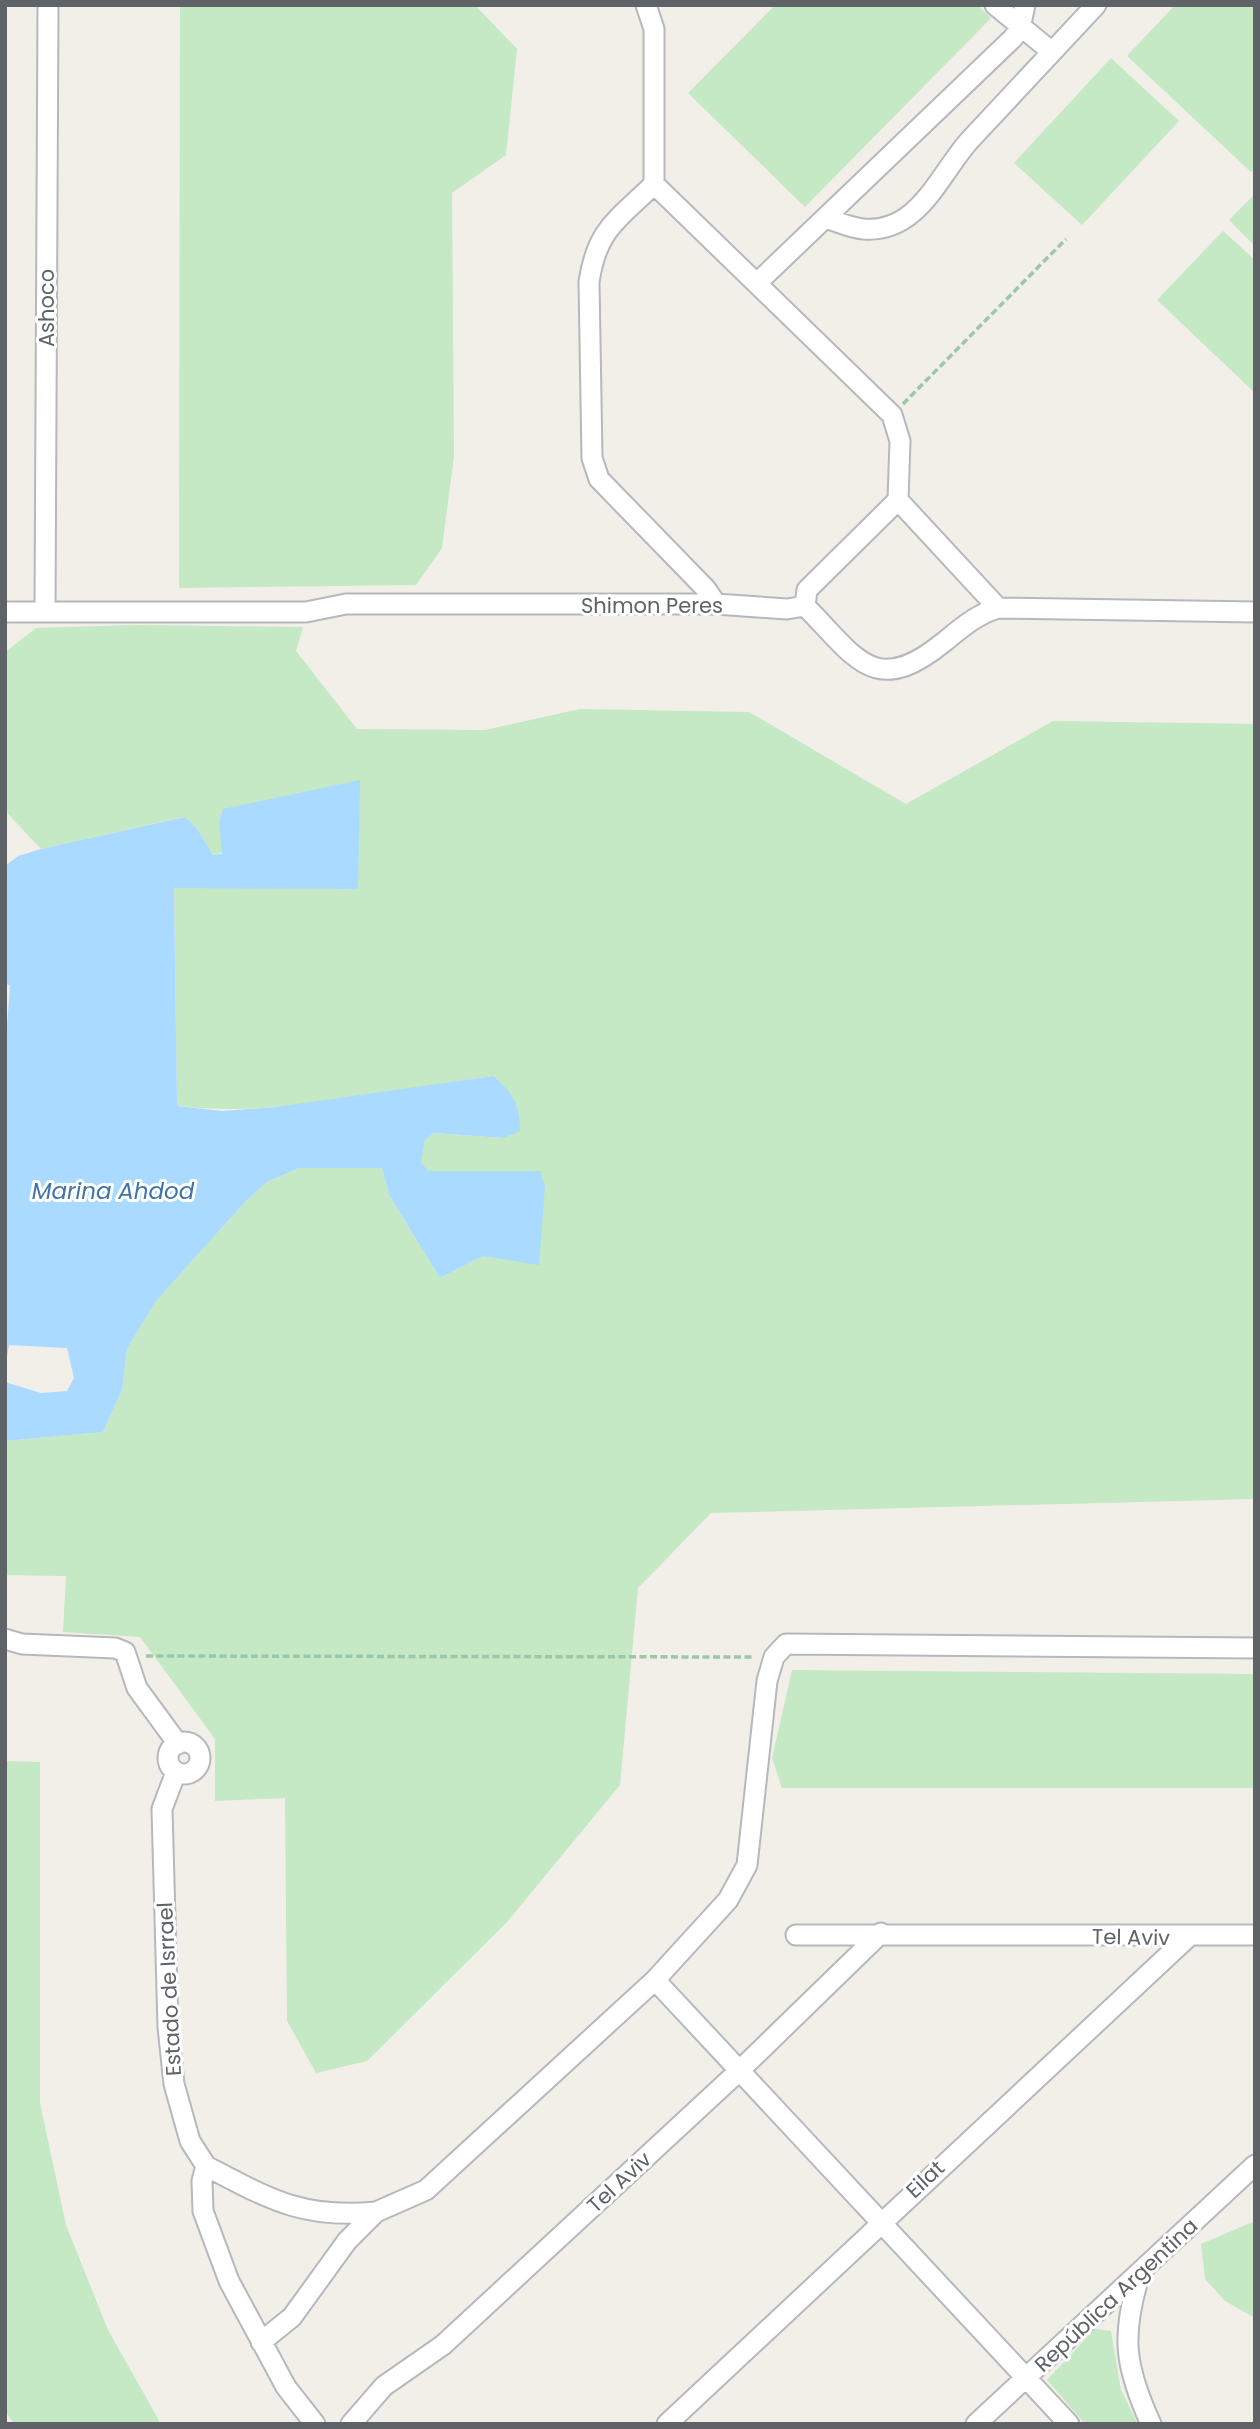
<svg xmlns="http://www.w3.org/2000/svg" width="1260" height="2429" font-family="Poppins,sans-serif">
<rect width="100%" height="100%" fill="#f1efe8"/>
<path fill="#c5e8c5" d="M180 5H475L517 49 506 155 452 193 454 456 442 548 416 585 179 588Z
M775 5H977L991 18 805 207 688 93Z
M1175 5H1255V168L1251 172 1127 56Z
M1111 58 1179 121 1082 225 1014 163Z
M1255 194V246L1229 220Z
M1223 231 1255 260V393L1157 300Z
M136 625 303 627 296 651 357 729 485 730 580 709 749 712 906 804 1053 721 1255 724V1499L711 1513 638 1588 620 1785 507 1922 367 2061 316 2073 287 2021 285 1798 215 1801V1739L140 1637 63 1632 66 1576 5 1575V1441L103 1432 122 1390 127 1349 156 1301 245 1202 267 1182 299 1168H382L389 1195 440 1278 483 1256 539 1171H429L420 1163 425 1140 434 1133 503 1138 493 1076C391 1090 280 1118 177 1106L174 887 358 889 222 838 223 853 213 855 198 830 184 817 41 849 8 814 5 800V652L36 628Z
M792 1670 1255 1674V1788H782L772 1758Z
M5 1761 40 1762V2103L66 2225 108 2330 161 2424H14L5 2411Z
M1255 2221V2318L1225 2301 1205 2279 1201 2244Z
M1095 2329 1111 2331 1121 2390 1138 2424H1085L1047 2380Z"/>
<path fill="#aadaff" d="M360 780 358 889 174 888 177 1106 222 1111 276 1107 493 1076C513 1093 520 1104 520 1131L503 1138 434 1133 425 1140 421 1163 429 1171H540L545 1186 539 1265 483 1256 440 1278 389 1195 382 1168H299L267 1182 245 1202 156 1301 127 1349 122 1390 103 1432 5 1441V1382L41 1393 67 1391 74 1378 67 1348 9 1345 5 1369V1054L10 985 5 984V866L18 856 41 849 185 817 198 830 213 855 222 854 219 821 223 809Z"/>
<g fill="none" stroke-linecap="round" stroke-linejoin="round">
<g stroke="#b5b8bc" stroke-width="23">
<path id="minor" d="M646 5 654 29V184C618 220 597 228 589 282L592 458 599 479 706 589 716 604
M995 5 1052 52
M654 184 892 415 900 441 898 500 807 590 805 606
M826 218C838 222 851 228 863 229 918 234 939 175 969 141L1096 5
M757 283 1013 38 1020 28 1025 5
M898 500 998 608
M45 611 48 5
M5 612H306L346 604H716L787 609 805 606C856 657 874 699 944 642 960 629 977 614 998 608L1255 612
M5 1639 22 1644 115 1648 125 1652 137 1688 178 1744
M168 1758a16 16 0 1 1 32 0a16 16 0 1 1-32 0Z
M176 1772 162 1809 168 2027 174 2084 190 2141 206 2166 202 2181 203 2211 229 2281 286 2387 315 2424
M796 1935H1255
M655 1980 1069 2424
M206 2166C269 2199 302 2219 376 2212
M1140 2273C1121 2335 1124 2365 1151 2424
M261 2342 292 2317 347 2241 376 2212 426 2190 655 1980 728 1900 747 1865 767 1681 774 1657 786 1644 1255 1648
M351 2424 384 2386 443 2345 739 2071 881 1933
M667 2424 1187 1938
M976 2424 1255 2165"/>
</g>
<path stroke="#9cc7a9" stroke-width="3.5" stroke-dasharray="7 3.5" stroke-linecap="butt" d="M903 404 1066 239
M5 876 6 875
M146 1656 754 1657"/>
<use href="#minor" stroke="#fff" stroke-width="19"/>
</g>
<g text-anchor="middle" dominant-baseline="central" stroke-width="6" stroke-linejoin="round" paint-order="stroke">
<g font-size="21" fill="#5f6368" stroke="#fff">
<text transform="translate(46 308) rotate(-90)">Ashoco</text>
<text x="652" y="605">Shimon Peres</text>
<text transform="translate(1131 1937) rotate(1)">Tel Aviv</text>
<text transform="translate(169 1989) rotate(-93)">Estado de Isrrael</text>
<text transform="translate(925 2179) rotate(-43)">Eilat</text>
<text transform="translate(619 2182) rotate(-43)">Tel Aviv</text>
<text transform="translate(1116 2295) rotate(-43)">República Argentina</text>
</g>
<g font-size="23" font-style="italic" fill="#4174aa" stroke="#fff">
<text x="113" y="1191">Marina Ahdod</text>
</g>
</g>
<rect width="1260" height="2429" fill="none" stroke="#5f6368" stroke-width="14"/>
</svg>
